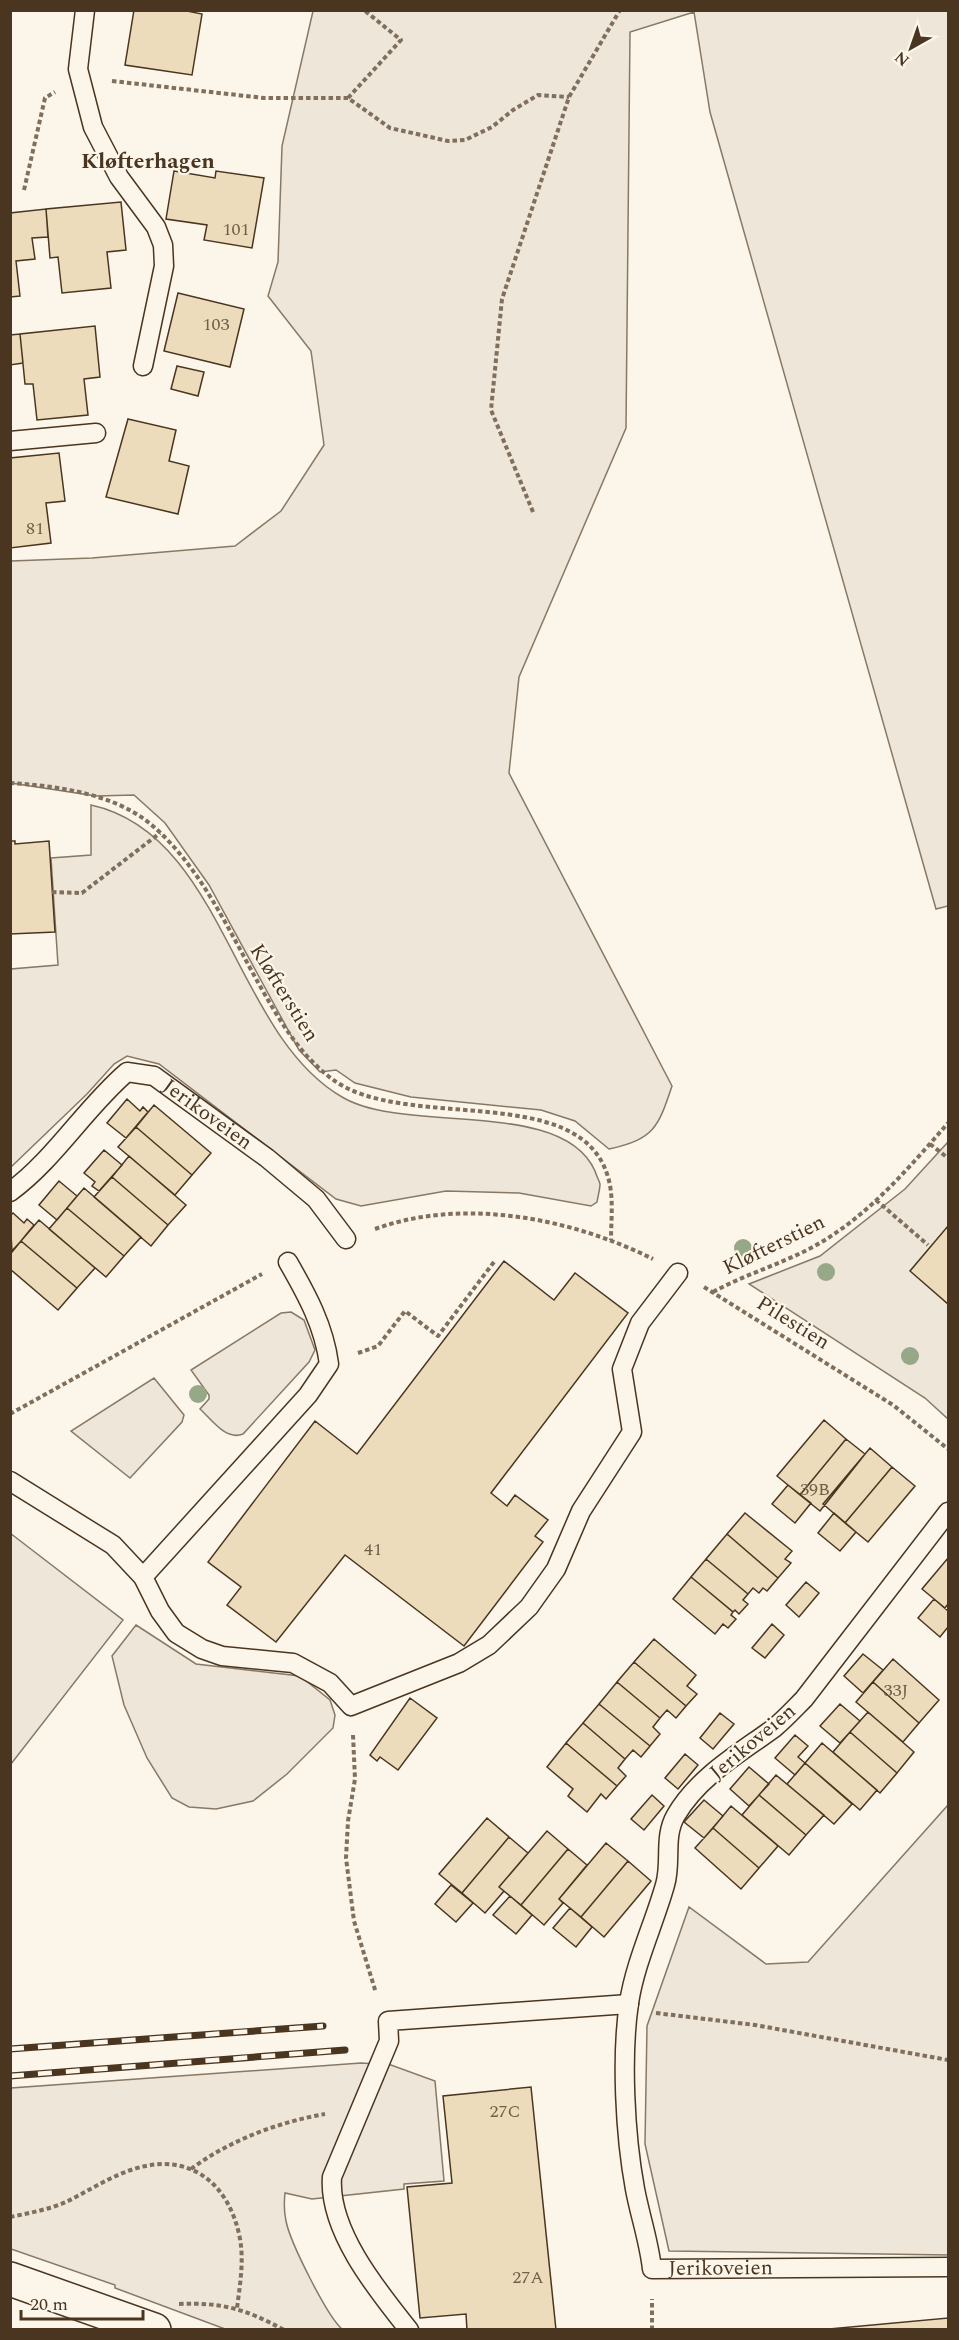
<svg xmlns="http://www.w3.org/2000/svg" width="959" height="2340" font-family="Spectral,serif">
<rect width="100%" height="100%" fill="#fbf6e9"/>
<path fill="#ede6d9" stroke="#887966" stroke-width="1.5" d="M313 11H948V906L936 909 710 112 694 12 630 32 626 428 519 677 509 773 672 1086C658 1128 654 1139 609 1149L575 1121 541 1110 411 1097 355 1083 336 1070 320 1072 299 1050 209 885 165 823 134 795 96 796 11 783V561L92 558 235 546 281 511 324 445 311 351 268 296 278 262 282 146Z
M91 805C224 834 233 1034 342 1097 406 1135 562 1097 595 1171 596 1175 599 1180 600 1184 600 1189 598 1196 597 1202L591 1206 519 1193 446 1191 361 1206 336 1199 159 1064 127 1056 114 1064 87 1094 11 1167V969L58 965 51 858 91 855Z
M948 1142V1419L925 1398 749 1284 820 1256 905 1189Z
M291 1312 304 1320 315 1350 309 1362 243 1434C226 1441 212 1420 200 1409L209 1399V1395L191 1370 281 1313Z
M154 1378 184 1415 182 1422 130 1478 71 1431Z
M10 1533 123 1620 11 1764H10Z
M136 1625 196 1664 300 1676 330 1700 335 1715 333 1728 287 1774 253 1801 216 1809 189 1807 172 1798 147 1758 124 1705 112 1656Z
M948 1805V2255L669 2251 645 2144 647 2026 689 1907 766 1964 808 1962Z
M361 2063 391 2065 435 2081 444 2181 404 2184V2189L312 2199 285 2193C284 2202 284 2212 286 2221 290 2242 327 2316 342 2329H225L115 2288V2285L11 2249V2088Z"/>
<path fill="#ecdcbc" stroke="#4a3520" stroke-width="1.5" d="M134 10H182L202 14 192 75 125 65Z
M174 171 215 178 216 171 264 178 252 248 204 240 207 225 166 219Z
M121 202 126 250 107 252 111 288 62 293 58 257 50 258 46 209Z
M46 209 48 237 32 238 35 259 16 261 20 296 10 297V213Z
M178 293 244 309 230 367 164 351Z
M95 326 100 377 84 379 88 415 37 420 33 384H25L20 334Z
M20 334 23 363 10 365V335Z
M177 366 204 372 198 396 171 389Z
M128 419 176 430 169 461 189 466 178 514 106 497Z
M59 453 65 501 46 503 51 543 10 548V458Z
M10 841H15V844L49 841 55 932 10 934Z
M127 1099 140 1111 143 1107 148 1112 126 1138 107 1123Z
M154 1105 211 1153 192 1175 136 1127Z
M136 1127 192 1175 175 1195 118 1147Z
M104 1150 122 1165 99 1191 92 1186 95 1182 84 1173Z
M129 1156 186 1205 168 1225 112 1177Z
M112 1177 168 1225 151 1246 94 1197Z
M59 1181 77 1196 57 1220 39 1205Z
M84 1188 141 1237 124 1256 67 1208Z
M67 1208 124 1256 106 1277 49 1229Z
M13 1213 24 1223 27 1219 34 1225 12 1252 10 1216Z
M39 1220 95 1268 77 1288 21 1241Z
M948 1226V1304L910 1271Z
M21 1241 77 1288 58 1310 10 1269V1253Z
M504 1261 554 1300 575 1273 628 1313 491 1493 507 1506 515 1495 548 1520 535 1536 543 1542 464 1646 345 1555 276 1642 227 1605 241 1587 208 1562 315 1421 357 1454Z
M824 1420 846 1439 800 1495 777 1476Z
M846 1439 865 1454 820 1511 800 1495Z
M870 1448 892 1467 845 1523 823 1504Z
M892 1467 915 1486 868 1542 845 1523Z
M788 1485 811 1503 795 1523 772 1504Z
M745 1513 792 1551 785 1559 791 1563 778 1578 727 1534Z
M834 1513 856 1532 840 1551 818 1533Z
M727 1534 778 1578 767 1591 763 1588 759 1593 753 1588 748 1594 706 1559Z
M948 1558V1604L945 1608 922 1589Z
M706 1559 748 1594 743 1600 748 1604 739 1614 735 1610 733 1612 691 1577Z
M691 1577 733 1612 731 1615 736 1619 728 1628 723 1624 715 1634 673 1599Z
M806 1582 819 1593 799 1617 786 1605Z
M934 1599 948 1611V1627L940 1637 918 1618Z
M772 1624 784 1635 765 1658 752 1648Z
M654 1639 696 1675 687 1686 697 1694 686 1706 634 1662Z
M863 1654 883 1670 863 1693 844 1676Z
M893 1659 939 1700 919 1723 873 1682Z
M634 1662 686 1706 676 1718 667 1710 660 1718 617 1682Z
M617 1682 660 1718 653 1727 660 1734 650 1746 599 1704Z
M873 1682 919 1723 903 1742 856 1702Z
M410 1698 437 1718 398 1770 380 1757 377 1761 370 1755Z
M599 1704 650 1746 641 1757 633 1750 625 1759 583 1723Z
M840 1704 860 1721 840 1743 820 1726Z
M868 1712 914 1752 897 1773 850 1732Z
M720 1713 734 1724 713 1749 700 1738Z
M583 1723 625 1759 618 1768 626 1776 617 1786 566 1743Z
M850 1732 897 1773 880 1793 833 1752Z
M795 1735 808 1746 798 1757 805 1763 795 1775 775 1758Z
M566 1743 617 1786 606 1799 601 1794 587 1812 568 1796 573 1789 547 1767Z
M822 1743 877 1790 860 1810 805 1763Z
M685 1754 698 1765 678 1789 665 1778Z
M805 1763 852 1804 834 1824 787 1784Z
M749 1767 769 1784 749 1806 730 1789Z
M776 1775 824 1815 806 1835 759 1795Z
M652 1795 664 1806 644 1830 631 1819Z
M759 1795 806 1835 789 1855 742 1815Z
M704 1800 723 1816 704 1838 684 1822Z
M731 1806 778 1846 759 1868 713 1828Z
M487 1818 509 1837 462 1893 439 1874Z
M713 1828 759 1868 741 1889 695 1848Z
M547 1831 568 1849 521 1905 499 1887Z
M509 1837 528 1853 499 1887 504 1891 485 1913 462 1893Z
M606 1843 628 1861 581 1917 559 1899Z
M568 1849 587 1865 559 1899 563 1903 544 1925 521 1905Z
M628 1861 651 1881 604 1937 581 1917Z
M451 1885 473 1903 456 1922 435 1904Z
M510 1896 532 1915 516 1934 493 1915Z
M570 1908 592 1927 576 1947 553 1928Z
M531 2087 556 2330H467L466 2314 420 2318 407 2187 452 2183 443 2096Z
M948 2318V2330H818Z"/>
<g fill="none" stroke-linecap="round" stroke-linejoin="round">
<g stroke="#4a3520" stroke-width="21">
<g id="lane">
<path d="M85 10 78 69 93 127 119 177 156 227 163 245 164 266 143 366"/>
<path d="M10 441 96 433"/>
<path id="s1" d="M10 1192C55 1159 85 1108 127 1072L154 1076 267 1158 316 1199 346 1239"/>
<path d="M10 1481 113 1545 143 1577 160 1611 176 1633 202 1649 222 1656 293 1663 330 1683 351 1706 459 1663 489 1645 529 1607 556 1569 581 1511 632 1432 622 1369 640 1323 678 1273"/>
<path id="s2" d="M948 1512 804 1699C794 1709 785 1719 774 1728 740 1753 699 1776 676 1815 663 1837 672 1862 665 1885 654 1924 635 1963 629 2003 621 2057 625 2135 635 2189 640 2216 649 2241 652 2269L948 2267"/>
<path d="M143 1577 308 1395 329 1364C324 1326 307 1295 288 1262"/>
<path d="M409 2330C377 2290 328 2230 332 2177L389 2041 388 2021 629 2004"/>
</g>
</g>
<g stroke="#4a3520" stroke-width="36">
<path id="secondary" d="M10 2279 154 2330"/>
</g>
<path stroke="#7f6f5c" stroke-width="4" stroke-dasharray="4.5 3" stroke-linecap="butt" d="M112 81 264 98H348L390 128 448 141 465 140 492 127 513 110 538 95 569 97
M348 98 401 40 364 10
M24 190 45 98 55 92
M533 512 491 410 502 299 569 97 620 10
M10 783C56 786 111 793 148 822 199 863 229 931 260 986 280 1021 299 1054 332 1079 404 1133 580 1080 608 1177 614 1197 611 1220 611 1240
M52 892 82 893 160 833
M930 1144 948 1158
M876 1200 928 1245
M375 1229C463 1197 571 1218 653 1259
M704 1287 893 1405 948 1449
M713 1292C744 1275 778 1265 809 1249 865 1220 908 1169 948 1123
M358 1353 378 1346 405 1311 438 1336 494 1262
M10 1414 262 1274
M353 1735 355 1779 348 1821 346 1858 354 1921 376 1993
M656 2013 755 2025 948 2060
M191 2169C230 2140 279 2122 325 2114
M10 2217C30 2213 51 2209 68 2201 90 2190 111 2176 134 2169 190 2151 230 2184 240 2239 244 2261 240 2285 237 2308
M179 2304C221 2302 246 2309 284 2330
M652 2330V2299"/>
<use href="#lane" stroke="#fbf6e9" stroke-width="18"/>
<use href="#secondary" stroke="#fbf6e9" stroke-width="33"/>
<g stroke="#4a3520" stroke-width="7">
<path id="rail" d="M10 2049 323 2026
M10 2076 345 2050"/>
</g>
<use href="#rail" stroke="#fbf6e9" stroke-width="4.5" stroke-dasharray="14" stroke-linecap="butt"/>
</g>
<g fill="#96a887">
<circle cx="743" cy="1248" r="9"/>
<circle cx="826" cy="1272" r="9"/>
<circle cx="910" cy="1356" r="9"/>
<circle cx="198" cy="1394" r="9"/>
</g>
<g text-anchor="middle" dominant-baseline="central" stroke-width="4.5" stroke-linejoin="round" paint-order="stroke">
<g font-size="18" fill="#725f47">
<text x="236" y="229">101</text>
<text x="216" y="324">103</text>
<text x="35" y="528">81</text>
<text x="815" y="1489">39B</text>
<text x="373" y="1549">41</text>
<text x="896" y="1690">33J</text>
<text x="505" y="2111">27C</text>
<text x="528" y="2277">27A</text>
</g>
<g font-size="21" fill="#4a3520" stroke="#fbf6e9">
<text transform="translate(284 993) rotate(58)">Kløfterstien</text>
<text stroke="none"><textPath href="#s1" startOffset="261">Jerikoveien</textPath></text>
<text transform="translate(774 1245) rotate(-26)">Kløfterstien</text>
<text transform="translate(793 1323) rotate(32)">Pilestien</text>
<text transform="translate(753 1742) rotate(-40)">Jerikoveien</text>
<text stroke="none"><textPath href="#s2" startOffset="942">Jerikoveien</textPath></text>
</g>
<g font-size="22" font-weight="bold" fill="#4a3520" stroke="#fbf6e9">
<text x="148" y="161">Kløfterhagen</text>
</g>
</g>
<rect width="959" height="2340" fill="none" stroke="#4a3520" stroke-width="24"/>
<g transform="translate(911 48) rotate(220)" stroke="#fbf6e9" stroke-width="4.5" paint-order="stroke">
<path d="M0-4.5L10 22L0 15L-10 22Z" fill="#4a3520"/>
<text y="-9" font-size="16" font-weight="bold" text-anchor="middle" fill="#4a3520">N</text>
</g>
<path d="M21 2310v9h122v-9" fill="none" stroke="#4a3520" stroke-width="3"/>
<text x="30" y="2310" font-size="18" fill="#4a3520" stroke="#fbf6e9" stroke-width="4.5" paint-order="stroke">20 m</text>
</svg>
